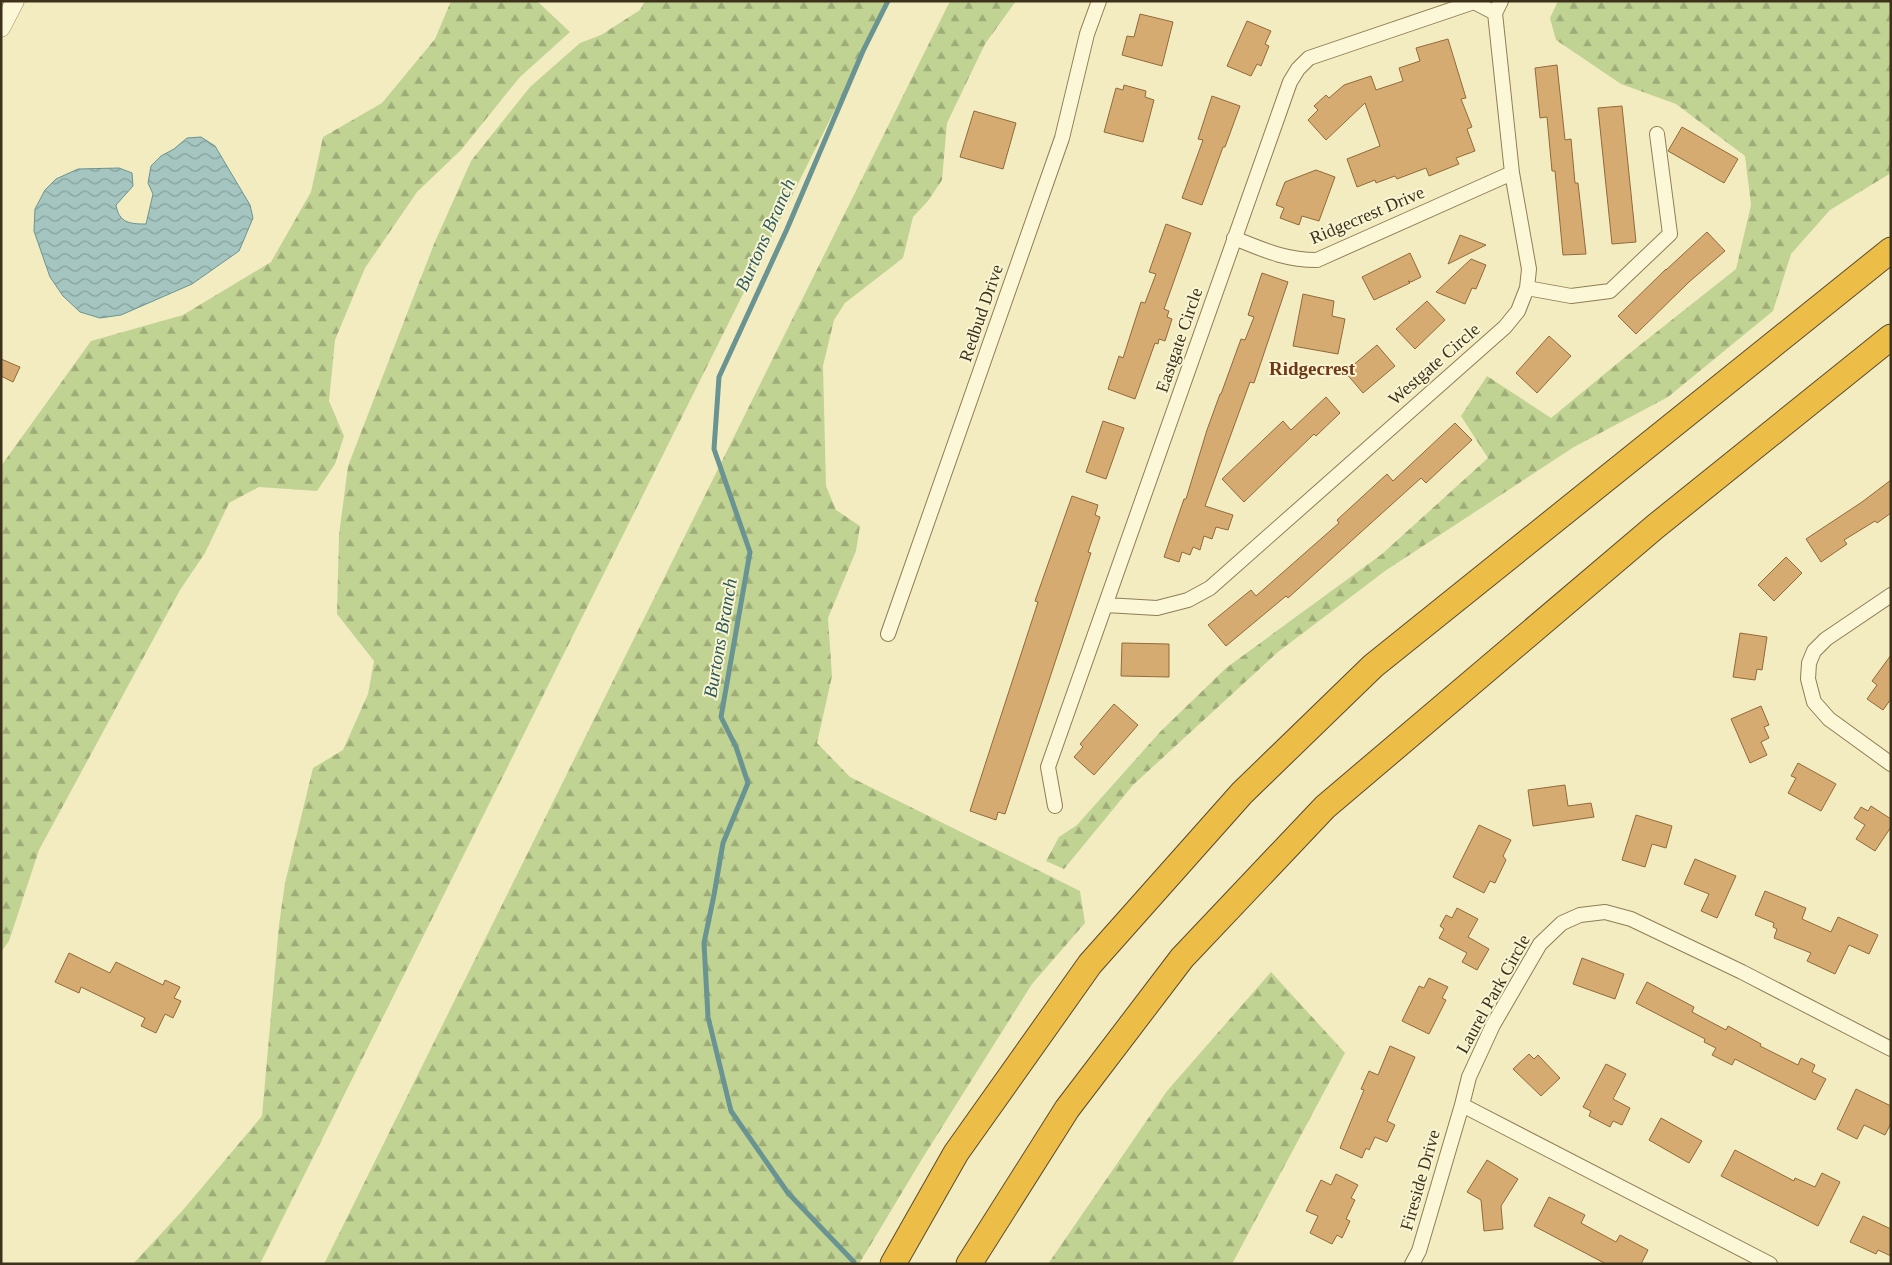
<svg xmlns="http://www.w3.org/2000/svg" width="1892" height="1265" font-family="Georgia,serif">
<defs>
<pattern id="forest-firs" width="22" height="20" patternUnits="userSpaceOnUse" patternTransform="scale(1.25)"><rect width="22" height="20" fill="#c1d393"/><path d="M5 1l3.5 6h-7zM16 11l3.5 6h-7z" fill="#9eac77"/></pattern>
<pattern id="water-waves" width="16" height="10" patternUnits="userSpaceOnUse" patternTransform="scale(1.25)"><rect width="16" height="10" fill="#a4c5c0"/><path d="M0 5q4-4 8 0t8 0" fill="none" stroke="#87a19b"/></pattern>
</defs>
<rect width="100%" height="100%" fill="#f3ecc1"/>
<path fill="url(#forest-firs)" d="M451 1H537L570 32 520 77 461 150 417 192 365 268 335 340 329 401 344 436 335 464 317 491 259 487 229 503 205 553 180 590 39 850 9 941 1 952V466L91 341 183 315 271 262 311 192 323 137 382 103 435 39Z
M645 1H889L260 1264H133L183 1210 262 1116 279 925 285 883 313 768 343 750 368 694 374 661 337 614 339 535 348 466 434 244 471 161 530 87 580 43 601 35 640 10Z
M950 1H1016L985 44 947 123 942 180 928 201 913 217 903 258 845 303 834 320 823 366 826 486 836 510 860 526 856 551 828 618 832 676 817 743 850 777 1080 891 1085 923 1032 984 922 1159 859 1264H324Z
M1558 1H1891V173L1830 210 1791 254 1773 311 1668 397 1574 447 1385 571 1278 652 1133 785 1064 869 1046 861 1059 837 1077 825 1160 732 1226 668 1382 554 1488 458 1461 416 1487 376 1551 418 1630 353 1736 269 1751 205 1745 156 1676 104 1621 84 1556 40 1550 18Z
M1271 972 1345 1053 1232 1264H1048L1167 1091Z"/>
<path fill="url(#water-waves)" stroke="#6a9491" d="M201 137 215 146 250 205 253 218 239 251 192 284 121 315 100 318 80 312 63 296 50 277 34 231 35 209 45 190 56 179 78 169 119 168 132 173 133 186 116 205C119 223 130 224 146 224L153 194 148 183 151 166 161 156 174 149 187 138Z"/>
<g fill="none" stroke-linecap="round" stroke-linejoin="round">
<path stroke="#6a9491" stroke-width="5" d="M854 1262 788 1193 731 1111 708 1017 704 943 714 895 723 843 748 783 736 747 721 717 750 552 714 449 719 377 787 229 863 51 888 1"/>
</g>
<path fill="#d6ab72" stroke="#916a39" d="M1140 14 1173 22 1162 66 1122 55 1127 36 1134 37Z
M1247 21 1271 31 1265 44 1269 46 1261 66 1257 64 1251 76 1227 66Z
M1448 39 1466 98 1461 99 1472 127 1467 129 1475 151 1456 158 1459 164 1429 176 1426 168 1397 179 1395 176 1376 183 1375 180 1357 187 1347 159 1380 146 1365 103 1326 140 1308 120 1318 110 1314 106 1326 95 1329 98 1344 85 1371 76 1376 90 1403 81 1399 68 1420 61 1416 48Z
M1557 65 1565 140 1571 139 1575 183H1578L1586 254 1563 255 1555 171H1552L1547 117 1540 118 1535 68Z
M1124 85 1146 91 1145 97 1154 100 1143 142 1104 132 1116 88 1123 90Z
M1212 96 1240 106 1225 147H1223L1202 205 1182 198 1203 140 1198 139Z
M1622 106 1636 242 1612 244 1598 108Z
M974 111 1016 123 1003 169 960 157Z
M1682 127 1738 159 1724 183 1668 151Z
M1316 170 1335 177 1319 221 1302 216 1299 225 1280 218 1284 208 1276 205 1285 182Z
M1166 224 1191 233 1164 309 1169 311 1167 317 1172 319 1165 341 1159 339 1158 344 1155 343 1135 399 1108 389 1119 356 1123 358 1141 302 1145 303 1156 274 1149 272Z
M1707 232 1725 251 1689 282 1636 334 1618 316 1666 269V270Z
M1460 235 1486 245 1448 264Z
M1410 253 1421 277 1411 282 1408 281 1410 283 1374 300 1362 277Z
M1471 259 1486 265 1476 289 1472 288 1465 304 1436 292Z
M1262 273 1288 282 1254 383 1250 382 1205 506 1233 515 1228 530 1216 527 1212 539 1204 536 1200 550 1193 547 1190 555 1182 552 1179 562 1164 557 1184 499H1186L1207 430 1220 394H1221L1241 339 1245 340 1254 317 1248 315Z
M1303 294 1334 301 1332 316 1345 319 1338 354 1293 346Z
M1427 301 1445 320 1415 349 1396 329Z
M1549 336 1571 356 1537 393 1516 373Z
M1377 345 1395 366 1363 393 1345 372Z
M1 359 20 367 13 382 1 376Z
M1326 397 1340 413 1316 436 1314 434 1244 502 1222 479 1283 421 1291 430Z
M1103 421 1124 428 1106 479 1086 472Z
M1455 423 1472 440 1426 483 1421 478 1288 598 1286 596 1226 646 1208 625 1251 590 1256 596 1339 523 1337 520 1387 474 1393 481Z
M1891 480V513L1877 523 1875 521 1844 540 1847 544 1821 562 1806 539 1862 502Z
M1072 496 1098 505 1095 515 1100 517 1088 552 1091 553 1005 814 998 812 996 820 970 811 1038 602 1035 601Z
M1786 557 1802 573 1774 601 1758 585Z
M1740 633 1767 637 1762 670 1757 669 1755 680 1733 677Z
M1122 643 1169 644V677L1121 676Z
M1891 655V699L1883 710 1867 699 1877 685 1872 681Z
M1114 704 1138 725 1094 775 1074 757 1083 747 1080 744Z
M1761 706 1769 725 1764 727 1769 738 1761 742 1767 755 1750 763 1731 719Z
M1798 763 1836 784 1821 811 1788 793 1796 778 1791 776Z
M1565 785 1568 806 1591 803 1594 817 1533 826 1528 790Z
M1871 806 1891 819V827L1875 851 1856 839 1865 825 1854 818 1861 807 1868 811Z
M1636 815 1672 826 1666 848 1652 844 1645 867 1622 860Z
M1479 825 1511 840 1503 856 1506 860 1495 883 1490 881 1484 893 1453 877Z
M1695 859 1736 876 1717 918 1701 911 1709 894 1684 884Z
M1765 891 1806 908 1802 919 1831 932 1838 917 1878 935 1869 954 1849 945 1835 974 1807 961 1811 953 1774 938 1777 929 1773 927 1774 923 1755 915Z
M1457 908 1478 919 1468 937 1489 949 1477 970 1462 962 1467 953 1439 938 1444 929 1440 926 1446 915 1452 918Z
M69 953 110 973 116 962 163 985 165 980 180 987 174 998 181 1001 173 1018 165 1014 156 1033 141 1026 145 1018 81 987 79 993 55 982Z
M1582 958 1624 974 1615 999 1573 984Z
M1429 978 1448 987 1442 998 1446 1000 1429 1034 1402 1021 1419 986 1424 988Z
M1647 982 1694 1007 1692 1012 1726 1030 1728 1026 1761 1044 1760 1046 1798 1065 1801 1058 1815 1065 1812 1072 1826 1079 1815 1100 1735 1059 1732 1065 1712 1055 1716 1048 1704 1042 1705 1039 1636 1003Z
M1390 1046 1415 1057 1387 1121 1395 1125 1387 1142 1375 1137 1369 1150 1366 1148 1362 1158 1340 1148 1364 1090 1361 1089 1369 1071 1378 1075Z
M1529 1054 1534 1059 1538 1055 1560 1078 1541 1096 1513 1069Z
M1606 1064 1626 1074 1613 1099 1630 1108 1622 1125 1613 1121 1610 1127 1589 1116 1591 1111 1583 1107Z
M1856 1089 1891 1106V1123L1885 1135 1864 1125 1857 1139 1837 1129Z
M1661 1118 1702 1141 1689 1163 1649 1140Z
M1735 1150 1794 1181 1795 1178 1815 1187 1822 1173 1840 1182 1818 1226 1721 1176Z
M1487 1160 1518 1179 1501 1206 1503 1229 1484 1231 1481 1200 1467 1192Z
M1336 1174 1358 1185 1351 1198 1355 1200 1346 1219 1350 1221 1342 1238 1337 1235 1332 1244 1310 1233 1318 1216 1306 1211 1321 1180 1331 1185Z
M1549 1197 1585 1215 1581 1223 1616 1242 1620 1235 1648 1250 1641 1264H1606L1534 1226Z
M1863 1216 1891 1229V1256L1878 1250 1876 1254 1850 1242Z"/>
<g fill="none" stroke-linecap="round" stroke-linejoin="round">
<g stroke="#8f7d56" stroke-width="16">
<path id="minor" d="M1495 13 1501 1
M1234 238C1264 250 1285 260 1317 260L1512 173
M1527 288 1571 296 1610 291 1670 234 1657 134
M1891 595 1826 639 1814 651 1809 663 1808 679 1814 702 1829 719 1891 764
M1106 605 1157 608 1188 600 1210 588 1505 327 1518 311 1527 288 1529 269 1512 173 1495 13 1474 2
M888 634 1062 138 1087 34 1099 1
M1055 806 1048 767 1290 82 1298 69 1309 58 1474 2
M1412 1264 1419 1251 1462 1105
M1770 1264 1462 1105 1469 1077 1493 1025 1540 944 1562 923 1580 915 1605 912 1631 919 1742 972 1891 1049"/>
</g>
<g stroke="#8f7d56" stroke-width="19">
<path id="tertiary" d="M1 28 15 1"/>
</g>
<g stroke="#5c4a2b" stroke-width="27">
<path id="motorway" d="M893 1264 956 1153 1090 964 1242 793 1373 666 1891 250
M969 1264 1067 1109 1182 958 1325 807 1656 526 1891 337"/>
</g>
<use href="#minor" stroke="#fcf7d6" stroke-width="14"/>
<use href="#tertiary" stroke="#fcf7d6" stroke-width="18"/>
<use href="#motorway" stroke="#ecbe48" stroke-width="25"/>
</g>
<g text-anchor="middle" dominant-baseline="central" stroke-width="4" stroke-linejoin="round" paint-order="stroke">
<g font-size="18" fill="#3d311c" stroke="#f9f4d2">
<text transform="translate(1367 215) rotate(-23)">Ridgecrest Drive</text>
<text transform="translate(981 313) rotate(-71)">Redbud Drive</text>
<text transform="translate(1179 340) rotate(-71)">Eastgate Circle</text>
<text transform="translate(1434 364) rotate(-41)">Westgate Circle</text>
<text transform="translate(1493 994) rotate(-61)">Laurel Park Circle</text>
<text transform="translate(1420 1180) rotate(-74)">Fireside Drive</text>
</g>
<g font-size="19" font-style="italic" fill="#2a595e" stroke="#f9f4d2">
<text transform="translate(765 235) rotate(-66)">Burtons Branch</text>
<text transform="translate(720 638) rotate(-80)">Burtons Branch</text>
</g>
<g font-size="19" font-weight="bold" fill="#6f3716" stroke="#f9f4d2">
<text x="1312" y="368">Ridgecrest</text>
</g>
</g>
<rect width="1892" height="1265" fill="none" stroke="#3d311c" stroke-width="5"/>
</svg>
